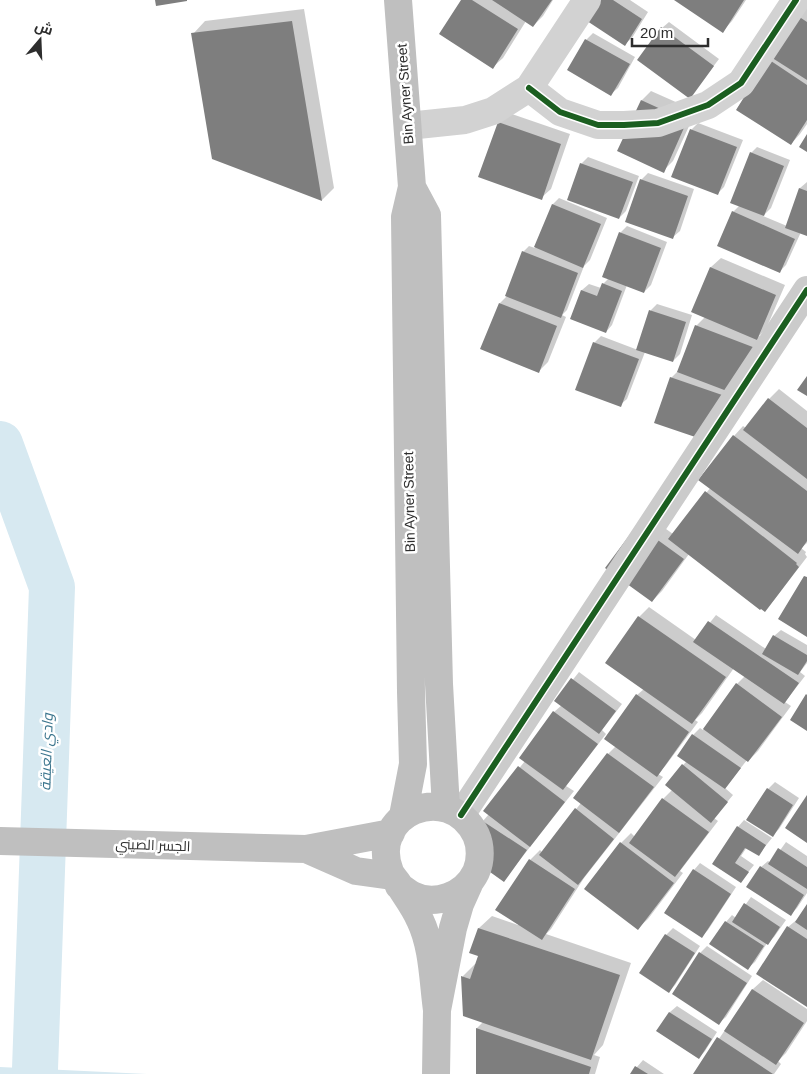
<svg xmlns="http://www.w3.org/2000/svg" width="807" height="1074" font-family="Arial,Cairo,sans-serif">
<rect width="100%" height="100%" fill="#fff"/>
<path fill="#d7e9f1" d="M0 1067 147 1074H0Z"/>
<path fill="#0003" d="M463 0H553L543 16 533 26 526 21 503 58 493 67Z
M593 0H630L648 12 632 38 625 44Z
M676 0H746L732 21 723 31Z
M807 0V124L800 134 791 144 737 109Z
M304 9 334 188 322 200 213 158 193 34 205 21Z
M669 22 719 59 690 97 662 28Z
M593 33 635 57 618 88 611 94 569 70 586 40Z
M651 91 696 111 673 161 663 171 642 100Z
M509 113 570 134 551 189 541 198 499 123Z
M698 123 743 140 724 187 718 193 691 130Z
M757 147 790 160 771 208 763 216 787 226 800 188 807 182V235L801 232 786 265 779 272 733 212 740 205 751 153Z
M588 157 639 176 626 211 619 218 581 164Z
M648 173 694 189 680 231 673 237 641 180Z
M559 198 607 218 590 260 584 266 567 310 562 315 566 317 548 362 538 372 500 303 507 296 523 252 529 246 535 248 553 204Z
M627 226 667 242 651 285 644 292 627 285 612 325 606 332 572 319 582 290 589 284 601 288 603 284 609 278 620 233Z
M721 258 785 285 766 329 759 336 767 339 716 434 671 378 678 371 696 326 705 317 711 267Z
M657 304 692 315 680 354 673 361 645 352 627 399 620 405 594 343 601 336 638 350 651 310Z
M779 389 807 411V543L801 548 806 552 805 554 807 557 774 600 765 610 689 554 662 591 652 601 648 516 673 534 711 487 734 436 743 426 746 428 769 399Z
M649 607 696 640 716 615 766 649 774 636 781 630 807 645V663L800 672 805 676 785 702 791 706 758 751 748 761 747 760 725 788 733 795 714 818 718 821 680 871 683 873 648 919 638 928 621 843 631 833 635 837 663 799 673 789 683 765 687 761 679 755 693 735 700 728 703 730 737 684 745 676 734 668 702 713 695 720 698 722 666 765 658 774 663 777 584 878 551 929 546 934 631 963 603 1045 594 1055 600 1057 595 1074H477V1028L483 1022 464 1015 463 976 475 964H477L480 955 479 928 492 916 518 925 530 860 540 850 542 852 581 803 608 754 616 746 637 695 644 689 639 617Z
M579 672 622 704 602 730 606 734 566 786 574 791 504 880 484 866 483 821 489 814 485 811 525 761 554 712 562 705 556 701Z
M775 782 799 798 779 829 772 836 768 789Z
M744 820 772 838 758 855 747 847 741 856 754 865 741 881 714 864 738 827Z
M786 842 807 856V893L797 908 790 915 761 867 768 861 771 863Z
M700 863 736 887 708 930 702 936 694 870Z
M751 897 786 920 774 937 767 943 755 962 748 968 726 922 732 915 736 918Z
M807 906V1006L788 927 799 918Z
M673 928 700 946 675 985 669 991 666 935Z
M707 946 752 976 726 1017 719 1023 674 993 700 953Z
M763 980 807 1009V1021L786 1053 778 1061 781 1064 774 1074H695L753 989Z
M677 1006 717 1032 705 1051 699 1058 658 1031 670 1012Z
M643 1060 664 1074H631Z"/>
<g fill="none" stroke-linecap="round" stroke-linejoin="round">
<path stroke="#d7e9f1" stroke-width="46" d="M0 444 52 587 35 1069"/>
</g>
<path fill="#7e7e7e" d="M155 0H187V1L156 6Z
M461 0H472L518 29 493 69 439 34Z
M492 0H552L533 27Z
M592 0H613L642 19 625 46 581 17Z
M674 0H744L723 33Z
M792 12 807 22V80L766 54Z
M292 21 322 201 212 159 191 33Z
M661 27 714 66 690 99 637 60Z
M585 39 630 64 611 96 567 70Z
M768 59 807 85V120L791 145 736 110Z
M641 100 687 121 664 173 617 151Z
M498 122 561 144 542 200 478 177Z
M690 129 737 147 718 195 671 177Z
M807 134V152L799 147Z
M750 152 784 166 764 216 730 203Z
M580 163 633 182 619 219 567 200Z
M640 179 688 196 673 239 625 222Z
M799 188 807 191V236L785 228Z
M552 204 601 224 583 268 534 247Z
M732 211 795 239 780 273 717 246Z
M619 232 661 248 644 293 602 277Z
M522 251 578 273 561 318 505 296Z
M710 267 776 295 757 340 691 312Z
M602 283 622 291 606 333 570 319 581 290 597 296Z
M499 303 557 326 539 373 480 349Z
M649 310 686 322 673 362 636 350Z
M695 325 758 349 740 396 677 372Z
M593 342 639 359 621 407 575 390Z
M807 376V396L797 390Z
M670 377 725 396 710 442 654 423Z
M768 398 807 428V479L743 430Z
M733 435 807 491V541L798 554 698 480Z
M705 491 797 563 796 564 799 567 765 612 761 609 760 610 668 539Z
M637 525 684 559 652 602 605 568Z
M804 576 807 577V637L778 619Z
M638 616 726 677 692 724 605 663Z
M708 621 799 683 784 704 693 642Z
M773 635 807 655V661L798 675 762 654Z
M571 678 616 711 599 734 554 701Z
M736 683 782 717 748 762 703 729Z
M636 694 689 732 657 777 604 739Z
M806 694 807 695V731L790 720Z
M553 711 598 744 563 790 519 758Z
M692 734 741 768 725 789 677 756Z
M607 753 654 787 619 833 573 798Z
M682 764 728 802 711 823 665 785Z
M518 766 565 802 530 847 483 811Z
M767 788 793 805 773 837 746 820Z
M807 795V843L785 828Z
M662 798 709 832 675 877 629 843Z
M575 808 614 839 578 885 539 855Z
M481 820 527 850 504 882 483 867Z
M737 826 766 845 759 856 745 848 735 863 749 872 741 883 712 864Z
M620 842 674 883 638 930 584 889Z
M778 848 807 867V889L768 864Z
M529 859 575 889 542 940 495 910Z
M760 866 804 895 791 916 746 887Z
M693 869 731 894 702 938 664 913Z
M744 903 780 927 768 945 732 922Z
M807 904V930L795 922Z
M725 921 764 946 748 970 709 944Z
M787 926 807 939V1007L756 974Z
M478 928 620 975 591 1060 463 1016 461 976 470 979 478 956 469 953Z
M665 934 695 953 669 993 639 973Z
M699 952 747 983 719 1025 672 994Z
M752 989 804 1023 776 1065 724 1031Z
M669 1012 712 1039 699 1059 656 1031Z
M476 1028 591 1067 589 1074H476Z
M717 1037 773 1074H693Z
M635 1066 648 1074H630Z"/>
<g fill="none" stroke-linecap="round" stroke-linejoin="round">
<path stroke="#d2d2d2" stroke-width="28" d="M529 88 560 112 598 125H624L658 123 708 105 741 83 796 0
M408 126 465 120 493 111 529 88 587 0"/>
<path stroke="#cbcbcb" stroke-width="28" d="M461 815 807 290"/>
<path stroke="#bfbfbf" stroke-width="28" d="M398 0 412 187 405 217 411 692 413 764 403 816
M412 187 427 215 439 684 446 808
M0 841 306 849 391 833
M306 849 356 871 392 876
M399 886C403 889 407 892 412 895 435 907 465 895 476 872 481 861 481 846 476 835 448 779 367 814 390 872 392 877 396 880 399 885 406 896 415 908 420 920 433 947 433 981 437 1010
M436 1074 437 1010 453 928 460 904 469 884"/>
<g stroke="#fff" stroke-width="9">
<path id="cycleway" d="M529 88 560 112 598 125H624L658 123 708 105 741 83 796 0
M461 815 807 290"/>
</g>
<use href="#cycleway" stroke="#1b5e20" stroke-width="6"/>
</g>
<g text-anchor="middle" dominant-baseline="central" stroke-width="5" stroke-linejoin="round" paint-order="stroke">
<g font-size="14" fill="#2d2d2d" stroke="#fff">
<text transform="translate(405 94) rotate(-94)">Bin Ayner Street</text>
<text transform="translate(409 502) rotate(-91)">Bin Ayner Street</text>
<text transform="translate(153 845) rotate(2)">الجسر الصيني</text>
</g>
<g font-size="15" font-style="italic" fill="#3c768e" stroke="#fff">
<text transform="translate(46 752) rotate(-88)">وادي العيقة</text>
</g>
</g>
<g transform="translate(40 40) rotate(19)" stroke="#ffffff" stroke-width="4" paint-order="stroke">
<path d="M0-4L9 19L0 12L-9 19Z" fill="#2d2d2d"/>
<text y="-8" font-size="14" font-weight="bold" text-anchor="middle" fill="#2d2d2d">ش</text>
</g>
<path d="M632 38v8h76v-8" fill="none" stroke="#2d2d2d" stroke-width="2.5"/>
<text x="640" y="38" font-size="15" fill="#2d2d2d" stroke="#ffffff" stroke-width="4" paint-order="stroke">20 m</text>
</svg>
